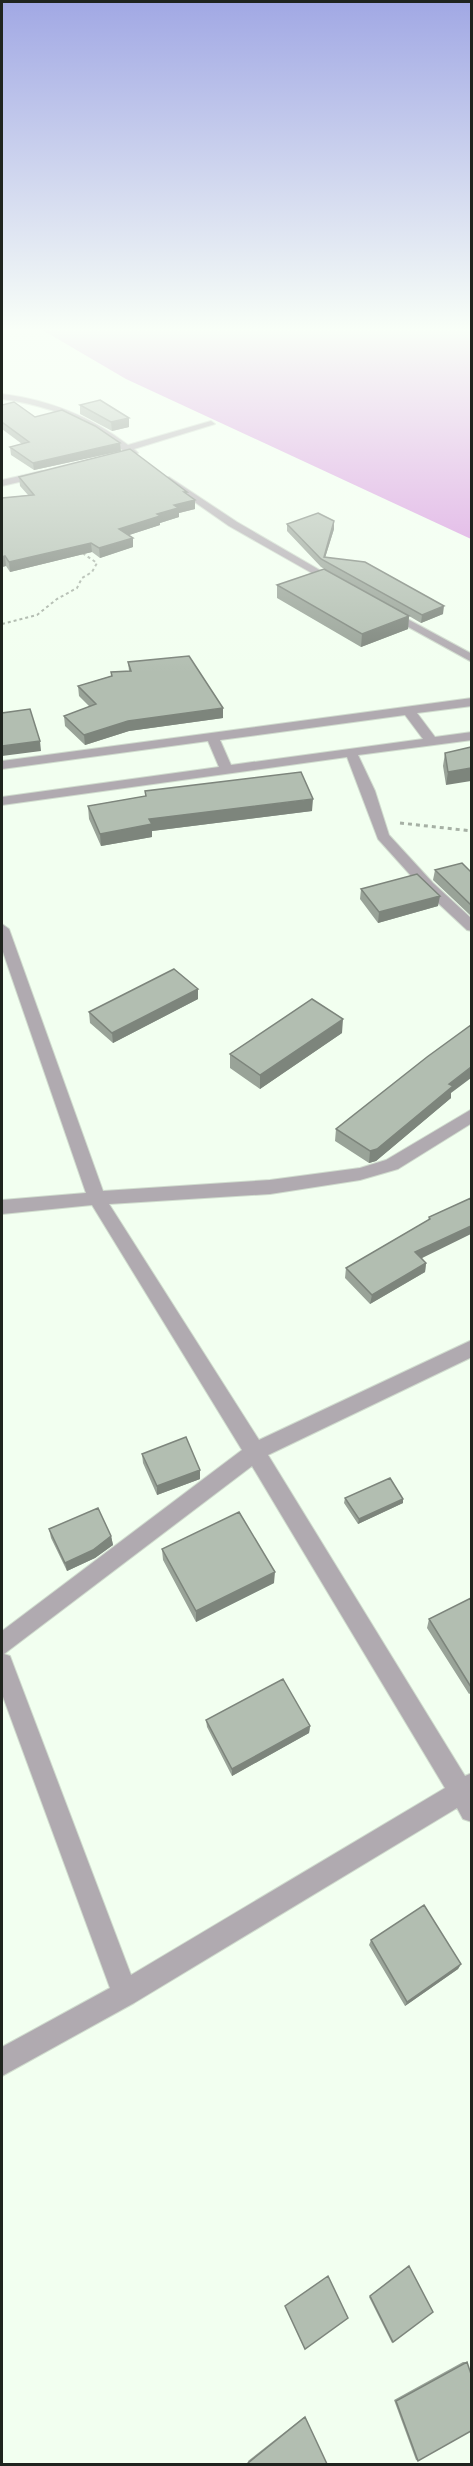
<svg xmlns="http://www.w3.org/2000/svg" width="473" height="2466" font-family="'Public Sans',sans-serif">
<rect width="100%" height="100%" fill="#f2fff0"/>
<path fill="#d796df" d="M39 328H471V539L126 379Z"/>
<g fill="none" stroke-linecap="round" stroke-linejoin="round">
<g stroke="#d0dcce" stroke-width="2">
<path id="minor" d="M2 394C50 400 90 416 128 445L211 421 215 424 134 449 138 453 133 456C121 451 110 439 98 432 68 413 37 404 2 399Z
M42 471 47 474 45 476 2 486V480Z
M169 477 237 522 342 583 341 585H333L229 526 166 482V478Z
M387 608 472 654V662L383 613V609Z
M472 698V706L417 713 435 737 472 732V740L358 755 375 791 389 835 433 883 472 919V931L467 930 423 889 378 839 347 757 2 805V797L219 767 208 741 2 769V761ZM405 715 423 739 231 765 220 740Z
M2 924 9 929 103 1191 270 1180 360 1168 386 1160 472 1109V1123L398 1169 360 1180 270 1194 109 1204 259 1440 472 1340V1357L268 1455 465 1776 472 1773V1822L463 1819 457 1808 134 2003 2 2076V2047L110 1988 2 1694V1631L242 1450 92 1205 2 1214V1200L86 1193 2 949ZM252 1466 445 1788 131 1975 13 1664 10 1656 4 1654Z"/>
</g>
<path stroke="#a6b0a4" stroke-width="2" stroke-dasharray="3 3" stroke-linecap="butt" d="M2 624 37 615 57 599 77 588 82 578 92 572 97 563 81 552"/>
<path stroke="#a6b0a4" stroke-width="3" stroke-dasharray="4 4" stroke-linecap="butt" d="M400 823 472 831"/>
<use href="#minor" fill="#b0aab0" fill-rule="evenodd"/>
</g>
<path fill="#99a398" d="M2 405 35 417 121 451 34 470 11 455 10 447 22 444 2 429Z
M80 405 129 427 112 431 80 414Z
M19 477 187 492V494L195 500V509L179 513V517L160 523V525L129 535 133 547 100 558 92 552 10 572 6 566 2 567V498L28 495 20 486Z
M334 521V529L325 558 443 614 421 623 409 616 408 629 361 647 277 598V585L395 608 321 567 287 531V524Z
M128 662 223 718 129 731 85 745 65 726 64 716 90 707 79 696 78 686 111 676V672L129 671Z
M471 747 446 785 443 766 445 753Z
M145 791 312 811 152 831V837L101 846 89 819 88 806 145 796Z
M435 870 471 872V916L433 880Z
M361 889 438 906 378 923 360 899Z
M198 989V999L113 1043 90 1023 89 1012Z
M342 1033 260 1089 230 1068V1054Z
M451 1093V1098L376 1161 369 1163 335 1141 336 1129Z
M471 1198 422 1258 426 1263 425 1272 370 1304 345 1278 346 1268 428 1220 429 1217Z
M142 1454 200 1479 157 1495 143 1463Z
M345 1498 403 1499V1503L358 1524 344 1503Z
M49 1529 111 1536 113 1545 95 1558 67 1571 51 1538Z
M162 1549 274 1583 196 1622 163 1560Z
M471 1598V1693L469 1694 427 1628 429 1619Z
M206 1720 310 1726 309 1733 232 1776 207 1727Z
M371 1940 461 1964 458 1969 405 2006 369 1945Z
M409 2266 393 2342 392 2343 369 2297Z
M463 2362H467L418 2461 416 2460 394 2400Z
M304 2417H305L249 2464 248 2461Z"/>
<path fill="#7d857c" d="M129 418V427L112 431 111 422Z
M120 443 121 451 34 470 33 463Z
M195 500V509L179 513V517L160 523V525L120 538 119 529 157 514 174 505Z
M334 521V529L324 561V557Z
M133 538V547L100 558 99 548Z
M91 543 92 552 10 572 9 562Z
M5 556 6 566 2 567V557Z
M444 606 443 614 421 623 422 615Z
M409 616 408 629 361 647 362 634Z
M223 708V718L129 731 85 745 84 735 128 721Z
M40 741 41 751 2 756V746Z
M471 768V781L446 785 448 772Z
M313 799 312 811 152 831V837L101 846 100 834 149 819Z
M440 896 438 906 378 923 379 912Z
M198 989V999L113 1043 112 1033Z
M343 1019 342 1033 260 1089V1075Z
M471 1067V1078L451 1093V1098L376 1161 369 1163 370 1151 449 1084Z
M471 1226V1234L414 1262 415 1252Z
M426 1263 425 1272 370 1304 372 1295Z
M200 1470V1479L157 1495V1486Z
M403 1499V1503L358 1524 359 1519Z
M111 1536 113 1545 95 1558 67 1571 65 1563Z
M275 1572 274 1583 196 1622V1611Z
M310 1726 309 1733 232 1776V1769Z
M461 1964 458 1969 405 2006 407 2002Z"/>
<path fill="#b2beb1" stroke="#7d857c" stroke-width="1.5" d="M100 400 129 418 111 422 80 405Z
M14 402 35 417 62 410 95 426 120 443 33 463 10 447 29 442 2 422V405Z
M130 449 187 492H184L195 500 174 505 178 508 157 514 160 516 119 529 133 538 99 548 91 543 9 562 5 556 2 557V498L34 495 19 477Z
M318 513 334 521 324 557 365 562 444 606 422 615 321 559 287 524Z
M324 569 409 616 362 634 277 585Z
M189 656 223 708 128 721 84 735 64 716 96 704 78 686 112 676 111 672 131 671 128 662Z
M30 709 40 741 2 746V713Z
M471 747V768L448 772 445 753Z
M301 772 313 799 149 819 152 824 100 834 88 806 146 796 145 791Z
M462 863 471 872V905L435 870Z
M417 874 440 896 379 912 361 889Z
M174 969 198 989 112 1033 89 1012Z
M312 999 343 1019 260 1075 230 1054Z
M471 1025V1067L449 1084 453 1086 377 1149 370 1151 336 1129 427 1057Z
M471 1198V1226L415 1252 426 1263 372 1295 346 1268 430 1219 429 1217Z
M186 1437 200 1470 157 1486 142 1454Z
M390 1478 403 1499 359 1519 345 1498Z
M98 1508 111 1536 93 1550 65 1563 49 1529Z
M239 1512 275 1572 196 1611 162 1549Z
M471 1598V1687L429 1619Z
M283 1679 310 1726 232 1769 206 1720Z
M424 1905 461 1964 407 2002 371 1940Z
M409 2266 433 2312 393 2342 370 2296Z
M328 2276 348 2318 305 2349 285 2306Z
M467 2362 471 2374V2431L418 2461 396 2401Z
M305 2417 327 2464H249L248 2463Z"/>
<linearGradient id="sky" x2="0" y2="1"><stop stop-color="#a1a8e4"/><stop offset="0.49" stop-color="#f9fff8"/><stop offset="1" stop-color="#f9fff8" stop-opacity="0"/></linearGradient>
<rect width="473" height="673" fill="url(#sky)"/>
<rect width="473" height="2466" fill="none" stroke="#1f241e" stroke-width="6"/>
</svg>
